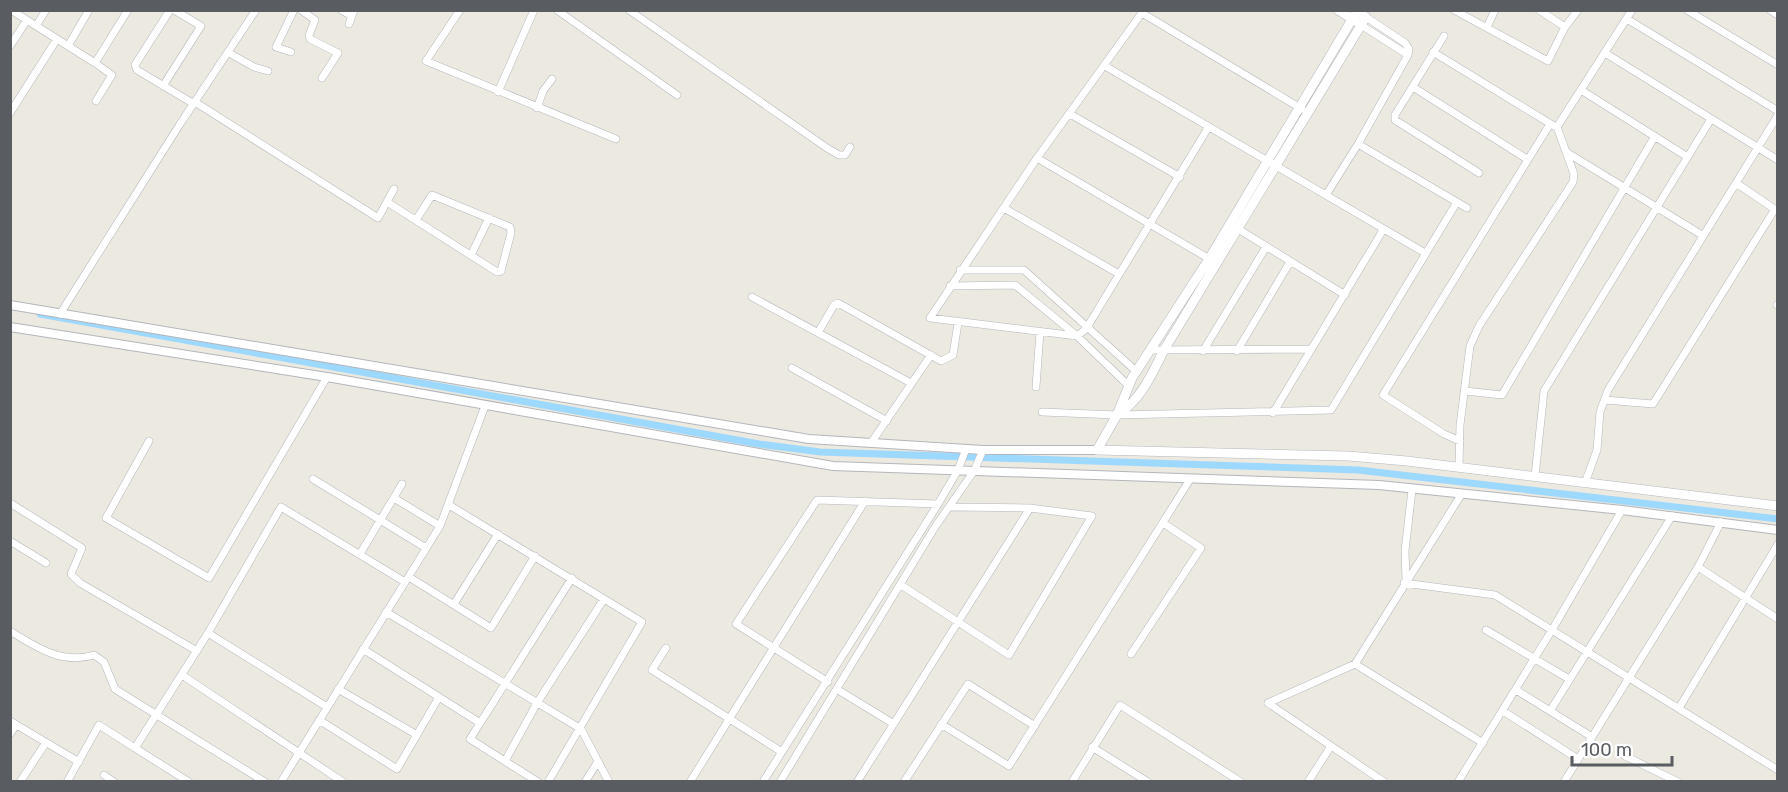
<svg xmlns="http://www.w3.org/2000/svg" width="1788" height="792" font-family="Rubik,sans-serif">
<rect width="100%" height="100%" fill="#ece9e0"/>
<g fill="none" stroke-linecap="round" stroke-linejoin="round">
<path stroke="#9dd8ff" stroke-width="7" d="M40 314 759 444 820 452 1358 470 1778 519"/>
<g stroke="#b3b6bb" stroke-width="8">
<path id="minor" d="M11 10 95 63 128 10
M170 10 135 65 137 70 194 104
M301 10 315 20 309 35 310 39 338 53 322 78
M341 10 352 16
M460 10 426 61 616 139
M557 10 677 95
M629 10 827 148 839 155H845L850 147
M1144 10 1037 158 930 318 1077 336 1086 329 1208 128
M1454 10 1548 61 1565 27 1578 10
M1539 10 1565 27
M1687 10 1778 65
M1770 10 1778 15
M1142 13 1302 109
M1627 19 1778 111
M349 24 354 10
M1361 25 1408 55
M36 26 46 10
M1487 27 1495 10
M1444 36 1395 115V120L1479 173
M10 46 27 20
M68 46 89 10
M291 52 276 47 294 10
M1433 52 1554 126
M229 53 254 67 268 71
M1605 53 1778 160
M95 63 112 75 96 101
M1105 66 1425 253
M163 86 201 26 174 10
M1413 87 1527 159
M1581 90 1686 156
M498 92 534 10
M195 102 378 218 394 189
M537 108 543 91 552 79
M10 113 57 39
M1070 114 1180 177
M1358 144 1467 208
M1566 152 1702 235
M1037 158 1213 261
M1736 183 1776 210
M1326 195 1358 144 1408 55 1409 49 1405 43 1366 17
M387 202 497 272 501 271 511 233 510 227 432 195 416 220
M1004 208 1119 274
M1235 227 1345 295
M471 255 489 218
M960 270H1024L1136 371
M950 286 1015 285 1077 336 1129 386
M752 297 911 383
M1777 305 1778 304
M60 314 180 124 256 10
M819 331 834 305 838 303 941 361 953 355 958 323
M1153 350 1310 349
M1203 351 1266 247
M1237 351 1290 262
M792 368 887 421
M1036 387 1040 332
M1465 391 1502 395 1655 136
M1605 400 1653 404 1775 209
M1042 412 1117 415 1331 410 1457 202
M1273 413 1383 230
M149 441 106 518 209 578 327 377
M1460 441 1444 434 1383 395 1550 124
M871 443 931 355
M1459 466 1460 425 1470 346 1479 326 1573 182 1574 174 1557 127 1632 10
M1535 476 1544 391 1711 119
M313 479 426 548
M1585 483 1597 450 1600 412 1608 390 1778 115
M394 498 440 526
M10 503 82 548 71 574 80 583 197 651
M449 505 642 622 548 782
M10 541 46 563
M360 554 402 484
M1698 567 1778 619
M409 577 491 628 535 556
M1406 580 1405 551 1412 490
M1404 583 1495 595 1778 770
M901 585 1009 655 1092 516 1030 508 951 507
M454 604 498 534
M386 612 581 729 609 782
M1486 630 1569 679
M10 631C36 647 62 665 94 655L104 662 115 689 265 782
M666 648 652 670 782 752
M363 649 480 723
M1131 654 1201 548 1163 523
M1355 664 1483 743
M182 675 343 782
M828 682 736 624 817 500 938 504
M338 689 417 735
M838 690 894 724
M1516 690 1592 737
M1268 703 1355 664 1461 495
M1268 703 1384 782
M327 707 208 633 281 507 405 582
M1679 708 1778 544
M1503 711 1578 759
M1550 711 1672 516
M319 720 397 769 439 697
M10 721 79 762
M941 724 1009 766 1189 481
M10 734 16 725
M1092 747 1148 782
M1625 756 1678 782
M505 761 537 703 604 599
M104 775 114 782
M20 782 45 744
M67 782 99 725 135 748
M189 782 135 748 208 633
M281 782 440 526 485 406
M538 782 470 739 572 578
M585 782 597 763
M690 782 865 501
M763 782 938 504 958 470 966 449
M780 782 935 527 974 471 983 450
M857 782 1030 508
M904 782 968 684 1035 726
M1072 782 1120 705 1241 782
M1308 782 1331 746
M1458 782 1552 630 1622 510
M1564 782 1698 567 1721 522"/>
</g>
<g stroke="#b3b6bb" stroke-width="10">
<path id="tertiary" d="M10 305 809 439 983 450H1097
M10 327 327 377 833 466 1379 485 1622 510 1778 530"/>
</g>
<g stroke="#b4b7bd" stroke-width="10">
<path id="secondary" d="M1338 10 1357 22
M1357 11 1209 259 1132 378 1117 415 1097 450 1348 456 1407 461 1778 506
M1117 415C1141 400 1152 374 1164 350L1366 17 1355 10"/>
</g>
<use href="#minor" stroke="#fff" stroke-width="7"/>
<use href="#tertiary" stroke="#fff" stroke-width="8"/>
<use href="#secondary" stroke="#fff" stroke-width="9"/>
</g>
<rect width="1788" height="792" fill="none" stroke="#595d61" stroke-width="24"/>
<path d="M1572 756v9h100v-9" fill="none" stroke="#595d61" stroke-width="3"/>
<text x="1581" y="756" font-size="18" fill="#595d61" stroke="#ffffff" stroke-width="4.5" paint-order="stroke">100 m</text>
</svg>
